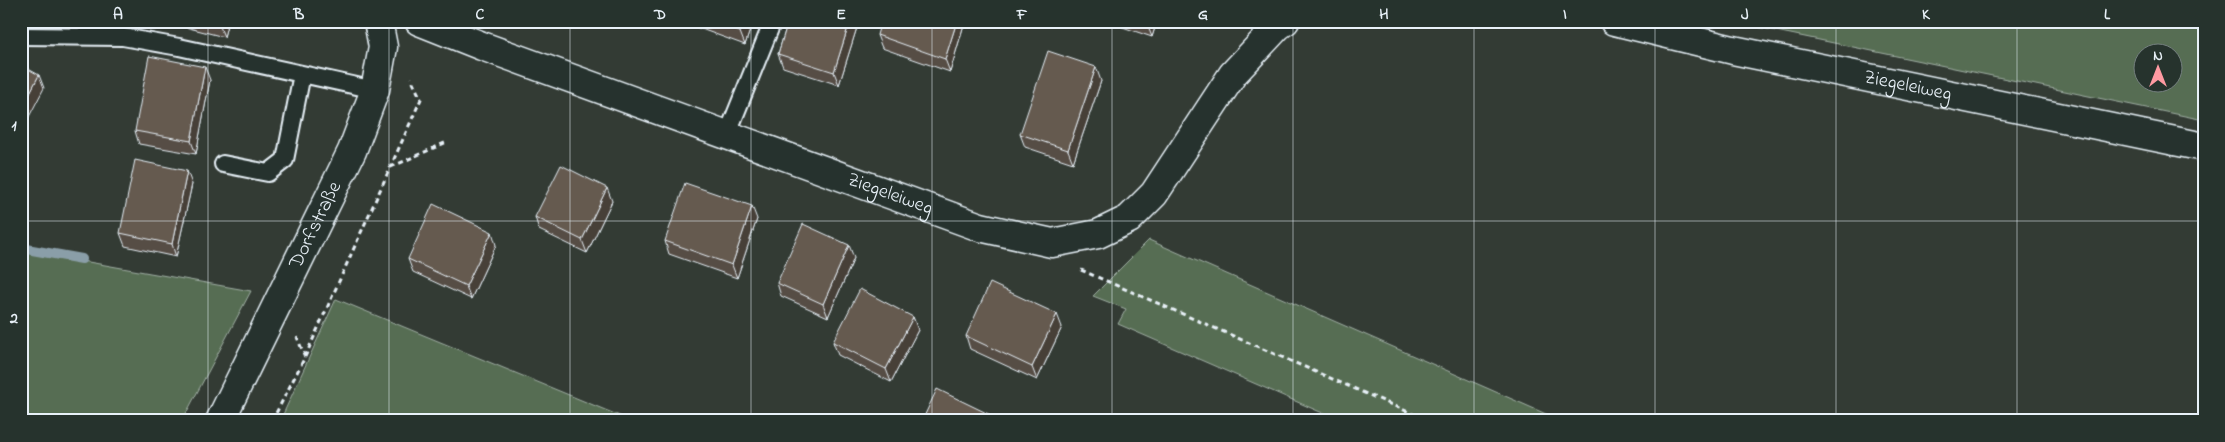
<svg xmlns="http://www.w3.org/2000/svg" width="2225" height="442" font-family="'Indie Flower',sans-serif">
<rect width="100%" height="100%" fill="#333b34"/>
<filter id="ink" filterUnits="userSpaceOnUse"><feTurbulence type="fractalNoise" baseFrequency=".02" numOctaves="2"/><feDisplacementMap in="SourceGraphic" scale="10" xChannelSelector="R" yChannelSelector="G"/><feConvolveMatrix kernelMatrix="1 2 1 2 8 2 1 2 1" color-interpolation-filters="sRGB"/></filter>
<g filter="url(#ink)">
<path fill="#576d52" stroke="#a0afa5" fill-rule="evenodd" d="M1728 21H2204V120ZM2142 52H2172V82H2142Z
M1149 240 1562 421H1341L1118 324 1126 309 1093 296Z
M21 250 251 291 182 421H21Z
M336 299 632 421H280Z"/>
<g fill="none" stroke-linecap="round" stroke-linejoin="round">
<path stroke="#8a9ea8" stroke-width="10" d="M21 248 82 259"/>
<g stroke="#e8f1f8" stroke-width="20">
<path id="service" d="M21 36 123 37 179 47 375 90
M727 135 773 21
M223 164 268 173 285 160 302 74"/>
</g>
<g stroke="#e8f1f8" stroke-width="31">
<g id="minor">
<path id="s1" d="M419 21 482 46 980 227 1052 243 1098 234 1129 219 1154 194 1233 74 1278 26 1285 21"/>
<path id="s2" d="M1614 21 1733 50 2204 147"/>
<path id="s3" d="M220 421 352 151 375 90 383 47 378 21"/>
</g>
</g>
<path stroke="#e8f1f8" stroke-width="3" stroke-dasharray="5 4" stroke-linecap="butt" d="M391 167 447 142
M1081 270 1429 421
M305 357 421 99 411 78
M272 421 305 357 297 337"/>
<use href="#service" stroke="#26332d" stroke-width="16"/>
<use href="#minor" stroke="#26332d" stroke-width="28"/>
</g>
<path fill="#574d45" stroke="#e8f1f8" d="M162 21H228L224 37Z
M682 21H753L745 45 682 22Z
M788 21H859L839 85 783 67 778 54Z
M965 21 950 72 882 48 877 35Z
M1105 21H1157L1152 37Z
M210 80 196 154 139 144 135 131Z
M1101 81 1073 163 1025 147 1020 134Z
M192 184 176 257 125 246 120 233Z
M612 201 587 253 539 230 535 217Z
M757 219 737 278 669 254 665 241Z
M496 245 471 299 413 272 408 259Z
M854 258 828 317 781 296 777 283Z
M913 317 918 330 891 382 838 355 833 342Z
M1062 327 1037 380 970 349 966 336Z"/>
<path fill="#473f38" stroke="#e8f1f8" d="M218 21H228L224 37Z
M744 21H753L745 45 740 32Z
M850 21H859L839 85 834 72Z
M957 21H965L950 72 945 59Z
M1148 21H1157L1152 37 1147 24Z
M205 67 210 80 196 154 191 141Z
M1096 67 1101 81 1073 163 1068 150Z
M39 75 44 88 21 132V110Z
M187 171 192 184 176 257 172 244Z
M607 188 612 201 587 253 582 240Z
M752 206 757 219 737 278 732 265Z
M492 232 496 245 471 299 466 286Z
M849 245 854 258 828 317 823 304Z
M1057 314 1062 327 1037 380 1032 367Z
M913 317 918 330 891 382 886 369Z"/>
<path fill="#655a50" stroke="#e8f1f8" d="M710 21H744L740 32Z
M788 21H850L834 72 778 54Z
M881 21H957L945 59 877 35Z
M1139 21H1148L1147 24Z
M1048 51 1096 67 1068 150 1020 134Z
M149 56 205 67 191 141 135 131Z
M21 65 39 75 21 110Z
M135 160 187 171 172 244 120 233Z
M561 165 607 188 582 240 535 217Z
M685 183 752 206 732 265 665 241Z
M433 204 492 232 466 286 408 259Z
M803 224 849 245 823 304 777 283Z
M990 283 1057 314 1032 367 966 336Z
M860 289 913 317 886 369 833 342Z
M937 389 1003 421H922Z"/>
</g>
<path fill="none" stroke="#e8f1f8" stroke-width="1" stroke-opacity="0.55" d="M208 21V421M389 21V421M570 21V421M751 21V421M932 21V421M1112 21V421M1293 21V421M1474 21V421M1655 21V421M1836 21V421M2017 21V421M21 221H2204"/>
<g text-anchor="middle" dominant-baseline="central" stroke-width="4" stroke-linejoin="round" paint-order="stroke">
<g font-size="20" fill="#e8f1f8" stroke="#26332d">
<text stroke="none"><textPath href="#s2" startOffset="301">Ziegeleiweg</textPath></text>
<text stroke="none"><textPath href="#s1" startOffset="502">Ziegeleiweg</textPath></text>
<text stroke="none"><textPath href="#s3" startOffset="218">Dorfstraße</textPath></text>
</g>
</g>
<rect width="2225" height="442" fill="none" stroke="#26332d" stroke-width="55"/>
<g transform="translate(2158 68)"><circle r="24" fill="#26332d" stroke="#747f7e"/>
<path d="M0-4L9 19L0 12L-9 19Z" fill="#ff9aa2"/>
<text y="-8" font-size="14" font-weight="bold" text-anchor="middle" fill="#e8f1f8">N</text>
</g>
<rect x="28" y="28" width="2170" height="386" fill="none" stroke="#e8f1f8" stroke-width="2"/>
<g font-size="16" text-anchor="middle" font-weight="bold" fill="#e8f1f8">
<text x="118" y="19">A</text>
<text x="299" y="19">B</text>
<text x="480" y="19">C</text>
<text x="660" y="19">D</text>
<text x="841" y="19">E</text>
<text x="1022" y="19">F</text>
<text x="1203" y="19">G</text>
<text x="1384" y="19">H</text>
<text x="1565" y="19">I</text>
<text x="1745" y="19">J</text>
<text x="1926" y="19">K</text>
<text x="2107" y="19">L</text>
<text x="14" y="130">1</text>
<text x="14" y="323">2</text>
</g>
</svg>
